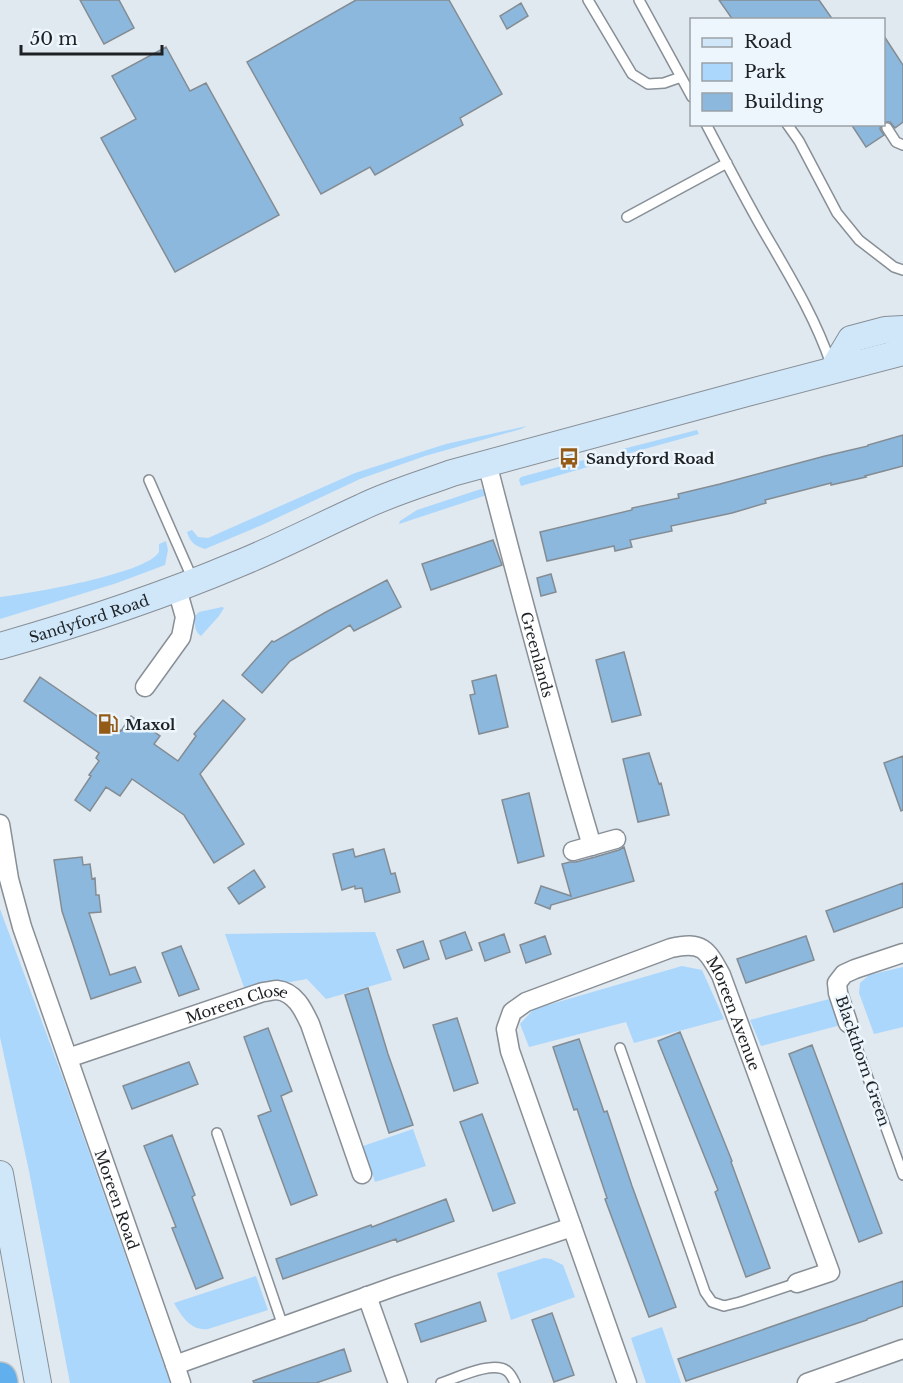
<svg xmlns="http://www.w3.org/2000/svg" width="903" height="1383" font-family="'Libre Baskerville',serif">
<rect width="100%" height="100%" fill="#e0e8f0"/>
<path fill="#abd7fc" d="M527 426 521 429 425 456 360 479 262 525 205 549C195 546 190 542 187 532L192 530 198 537 208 538 355 473 446 444Z
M697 430 699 434 619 456 618 452 619 450Z
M599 456 602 463 521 486 519 480 521 477Z
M481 489 484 490 487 495 399 524 400 521 417 510Z
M166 541 168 550 165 565 117 583 0 619V597C27 594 147 574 159 552V544Z
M222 607 224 608 219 616 201 636C194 631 195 624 195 616L199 612Z
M0 909 64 1081 170 1383H70L29 1171 0 1037Z
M375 932 392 980 326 999 307 979 245 990 225 934Z
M682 966 702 970 724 1019 634 1043 626 1022 529 1047 520 1024 534 1009Z
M903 967V1027L874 1034 859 993 860 983 869 975Z
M833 998 841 1025 761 1046 750 1020Z
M413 1129 426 1166 375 1182 363 1146Z
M544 1258 551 1259 563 1265 575 1297 511 1320 497 1273Z
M256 1276 268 1310 208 1329C191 1331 182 1317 174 1303Z
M662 1327 681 1383H646L631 1338Z"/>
<path fill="#8cb8dd" stroke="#848c93" stroke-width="1.5" d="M80 0H119L134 28 104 44Z
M356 0H449L502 94 460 118 463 125 375 175 370 167 321 194 247 62Z
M719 0H819L833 20H733Z
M521 3 528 16 507 29 500 16Z
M884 36 903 65V122L895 128 890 122H884Z
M166 47 190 91 206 83 279 215 175 272 101 138 136 119 112 76Z
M851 124H881L880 129 884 135 866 147Z
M903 435V466L865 476 866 477 831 485V483L765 500 766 503 732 513 671 526 672 531 630 540 632 547 615 551 614 546 547 561 540 532 632 510V508L679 498 678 494 720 484 825 456 868 446V445Z
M493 540 502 565 431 590 422 564Z
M551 574 556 592 541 596 537 578Z
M387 580 401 607 354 631 350 625 290 661 262 693 242 675 272 641 274 642 326 612Z
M624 652 641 715 612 722 596 660Z
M496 675 508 727 479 734 470 695 475 694 472 681Z
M40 677 119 731 120 730 121 731 131 716 160 736 154 744 178 761 196 736 194 734 223 700 245 719 200 774 244 844 214 863 184 815 132 779 120 796 106 787 90 811 75 800 91 776 89 775 99 761 96 758 99 753 24 701Z
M649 753 659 784 661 783 669 815 638 822 623 759Z
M903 756V810L901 811 884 763Z
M529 793 544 856 518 863 502 800Z
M624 847 634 881 551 905 550 909 535 903 541 886 571 896 562 864 570 862H576L595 857 619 850Z
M353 849 355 857 384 849 391 874 395 873 400 892 365 902 362 888 355 889V886L342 890 333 854Z
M82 857 83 865 90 864 92 879 95 878 96 895H99L101 912 89 913 110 975 135 967 141 982 91 999 62 911 54 860Z
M254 870 265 887 239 904 228 888Z
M903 883V907L834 932 826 911Z
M465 932 472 950 446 959 440 941Z
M504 934 510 952 485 961 479 943Z
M545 936 551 954 526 963 520 945Z
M806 936 814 960 746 983 737 959Z
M423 941 429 959 404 968 397 950Z
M181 946 199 989 179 996 162 953Z
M368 988 388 1054 413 1125 389 1133 345 995Z
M457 1018 478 1083 454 1091 433 1025Z
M268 1028 292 1091 281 1096 317 1195 291 1205 258 1116 271 1111 244 1037Z
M680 1032 732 1161 731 1162 770 1268 746 1277 715 1192 718 1190 658 1041Z
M579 1039 604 1112 607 1111 632 1186 676 1307 649 1317 605 1199 607 1198 577 1109 574 1110 553 1047Z
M812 1045 882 1233 859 1242 789 1054Z
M189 1062 198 1084 132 1109 123 1086Z
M482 1114 515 1203 493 1211 460 1122Z
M172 1135 195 1195 192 1197 223 1278 196 1289 172 1228 176 1227 144 1146Z
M446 1199 454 1221 397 1242 396 1239 283 1279 276 1259 371 1225 372 1227Z
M903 1281V1306L867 1319V1320L686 1381 678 1359Z
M480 1302 486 1321 421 1342 415 1324Z
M552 1313 574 1375 554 1382 532 1320Z
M344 1349 351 1371 316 1383H254L253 1381Z"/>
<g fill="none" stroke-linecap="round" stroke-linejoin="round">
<g stroke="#888f96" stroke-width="12">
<path id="service" d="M588 0 632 74 648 84 664 83 681 77
M639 0 692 97
M706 124C725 160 743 195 763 230 789 275 814 315 831 364
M787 124 799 141 837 213 859 240 894 267 903 270
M887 128 896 142 903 145
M627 217 727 163
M149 480 193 580
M848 1023 903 1175
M620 1048 705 1292 712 1302 724 1306 740 1302 797 1283
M217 1133 283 1326
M441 1383C457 1378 493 1360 507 1371 511 1374 513 1379 515 1383"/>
</g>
<g stroke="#888f96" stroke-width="21">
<g id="minor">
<path id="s1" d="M487 463C520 591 554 719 592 846"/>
<path d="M145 687 181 637 185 617 177 589"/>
<path id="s2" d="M0 824 9 879 22 927 175 1365 396 1286 572 1227"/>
<path d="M573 851 616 839"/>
<path d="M848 1023 838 993 837 983 844 974 855 969 903 953"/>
<path id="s3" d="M68 1058 263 992C267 992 273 990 277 990 295 992 303 1009 310 1024L362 1174"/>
<path d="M367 1296 398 1383"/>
<path d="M175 1365 181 1383"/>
<path id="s4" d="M627 1383 510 1051 506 1029 512 1012 526 1002 671 948C702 941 707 949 721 975L830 1272 797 1283"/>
<path d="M807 1383 903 1349"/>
</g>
</g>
<g stroke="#888f96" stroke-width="28">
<g id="secondary">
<path d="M833 369 851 339 885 330 903 329"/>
<path id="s5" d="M0 646C81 623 160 597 238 564 280 547 320 526 362 507 391 493 422 484 452 473L747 393 903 352"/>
<path d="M0 1174 38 1383"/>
</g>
</g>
<g stroke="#c4c5c6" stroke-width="36">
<path id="motorway" d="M0 1379 1 1383"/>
</g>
<use href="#service" stroke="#fff" stroke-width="9"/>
<use href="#minor" stroke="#fff" stroke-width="18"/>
<use href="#secondary" stroke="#d0e7fa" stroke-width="26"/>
<use href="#motorway" stroke="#62afed" stroke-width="33"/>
</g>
<defs>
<g id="bus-bare" transform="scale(1.62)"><path d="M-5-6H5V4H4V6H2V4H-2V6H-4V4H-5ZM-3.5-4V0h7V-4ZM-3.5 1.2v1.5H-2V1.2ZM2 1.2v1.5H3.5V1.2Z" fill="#945b17" stroke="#edf6fd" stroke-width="2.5" paint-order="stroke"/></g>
<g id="fuel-bare" transform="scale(1.62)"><path d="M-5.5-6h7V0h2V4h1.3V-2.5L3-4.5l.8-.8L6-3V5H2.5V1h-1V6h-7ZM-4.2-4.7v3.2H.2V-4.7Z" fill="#945b17" stroke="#edf6fd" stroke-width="2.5" paint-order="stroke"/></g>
</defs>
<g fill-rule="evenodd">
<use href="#bus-bare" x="569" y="458"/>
<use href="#fuel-bare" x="108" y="724"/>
</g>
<g text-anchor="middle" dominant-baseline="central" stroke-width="5" stroke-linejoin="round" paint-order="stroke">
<g font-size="15" font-weight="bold" fill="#1e2124" stroke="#edf6fd" text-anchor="start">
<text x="586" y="458">Sandyford Road</text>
<text x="125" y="724">Maxol</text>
</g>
<g font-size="15" fill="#1e2124" stroke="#edf6fd">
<text stroke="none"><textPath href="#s5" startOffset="93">Sandyford Road</textPath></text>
<text stroke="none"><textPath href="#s1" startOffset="198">Greenlands</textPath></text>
<text stroke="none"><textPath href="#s3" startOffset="178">Moreen Close</textPath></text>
<text stroke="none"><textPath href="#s4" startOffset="669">Moreen Avenue</textPath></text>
<text transform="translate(863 1061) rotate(71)">Blackthorn Green</text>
<text stroke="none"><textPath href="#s2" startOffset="394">Moreen Road</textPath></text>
</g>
</g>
<rect x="690" y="18" width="195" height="108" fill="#edf6fd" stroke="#9aa1a6" stroke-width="1.5"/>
<rect x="702" y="38" width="30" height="9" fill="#d0e7fa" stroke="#9aa1a6" stroke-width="1.5"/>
<text x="744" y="48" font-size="18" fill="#1e2124">Road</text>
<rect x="702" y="63" width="30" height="18" fill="#abd7fc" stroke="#9aa1a6" stroke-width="1.5"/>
<text x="744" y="78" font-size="18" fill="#1e2124">Park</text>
<rect x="702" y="93" width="30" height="18" fill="#8cb8dd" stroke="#9aa1a6" stroke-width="1.5"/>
<text x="744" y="108" font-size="18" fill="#1e2124">Building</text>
<path d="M21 45v9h141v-9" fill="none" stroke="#1e2124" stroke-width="3"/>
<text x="30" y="45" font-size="18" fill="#1e2124" stroke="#edf6fd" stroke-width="4.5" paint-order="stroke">50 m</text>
</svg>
